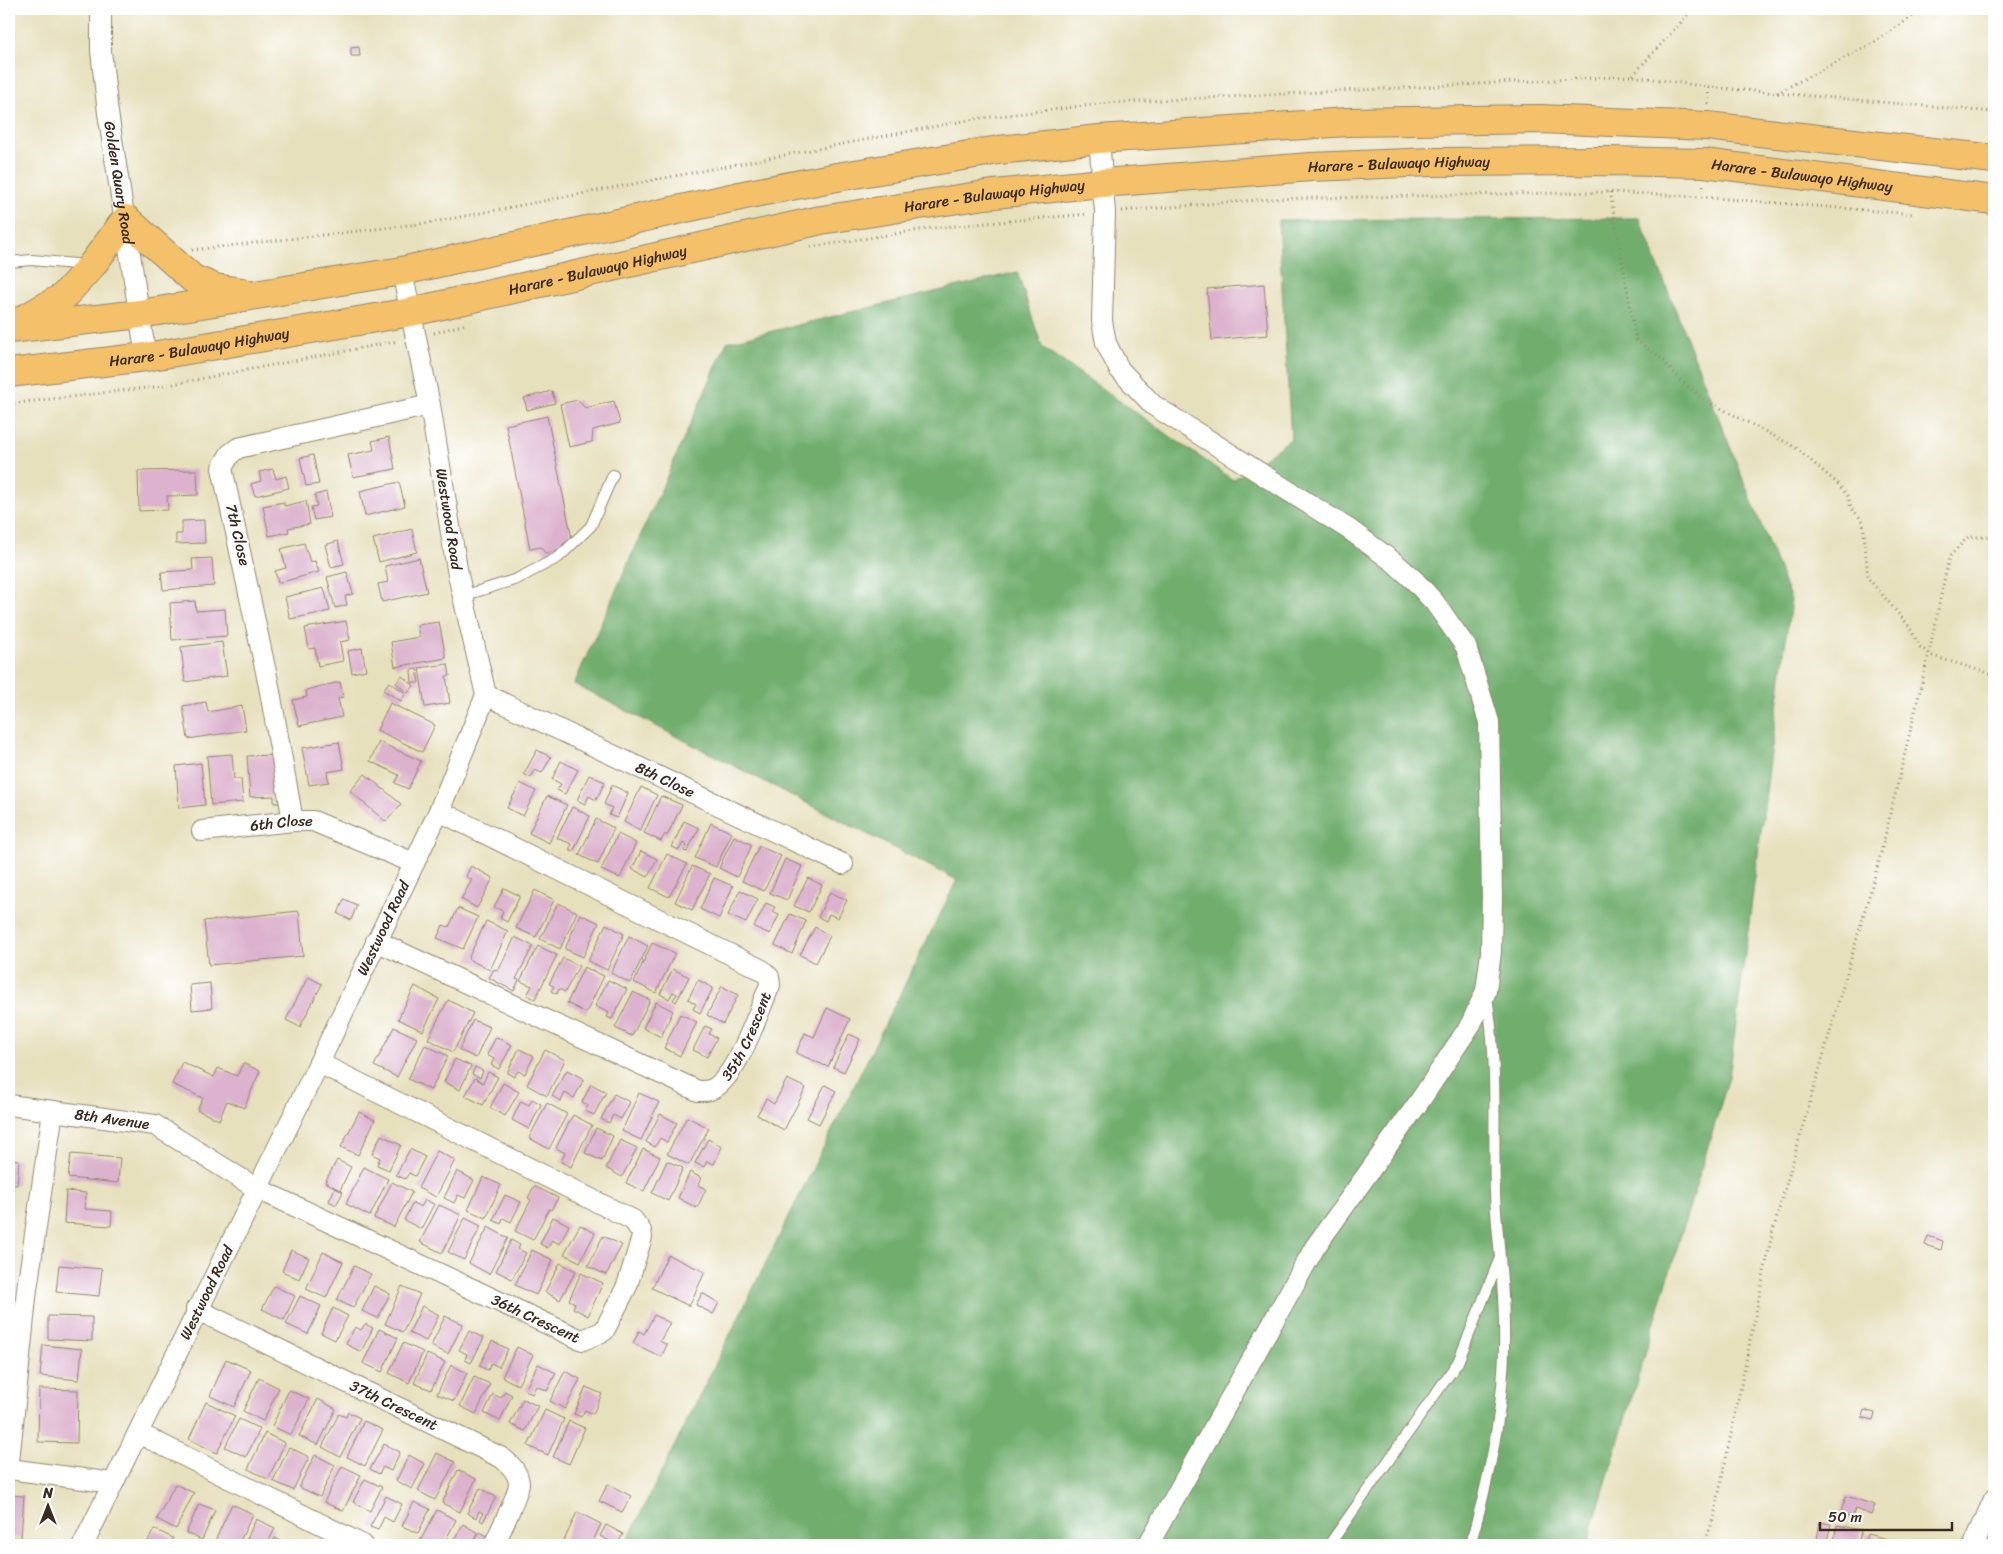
<svg xmlns="http://www.w3.org/2000/svg" width="2003" height="1554" font-family="Sriracha,sans-serif">
<rect width="100%" height="100%" fill="#fff"/>
<filter id="ink" filterUnits="userSpaceOnUse"><feTurbulence type="fractalNoise" baseFrequency=".02" numOctaves="2"/><feDisplacementMap in="SourceGraphic" scale="10" xChannelSelector="R" yChannelSelector="G"/><feConvolveMatrix kernelMatrix="1 2 1 2 8 2 1 2 1" color-interpolation-filters="sRGB"/></filter>
<filter id="wash" filterUnits="userSpaceOnUse"><feTurbulence type="fractalNoise" baseFrequency=".0096" numOctaves="4" result="noise"/><feDisplacementMap in="SourceGraphic" scale="20" xChannelSelector="R" yChannelSelector="G"/><feGaussianBlur stdDeviation="1.12" result="paint"/><feColorMatrix in="noise" values="0 0 0 0 0 0 0 0 0 0 0 0 0 0 0 0 0 1.4 0 .05"/><feComposite in="paint" operator="in"/></filter>
<g filter="url(#wash)">
<rect width="100%" height="100%" fill="#e7e0bd"/>
<path fill="#71ae6e" stroke="#566c46" d="M1639 218 1791 600 1729 1077 1587 1545H625L957 880 574 684 727 342 1017 272 1042 347 1233 480 1291 439 1278 220Z"/>
<g id="blocks">
<path fill="#dcb2ce" d="M359 47 360 56H351V48Z
M1264 284 1268 335 1212 340 1207 289Z
M552 391 555 403 527 410 524 398Z
M578 400 585 408 614 401 620 423 593 430 592 442 569 447 560 404Z
M547 416 572 539 563 544 564 550 545 553 541 547 530 549 506 425Z
M389 437 395 469 353 477 348 455 374 450 372 441Z
M313 455 319 484 306 486 300 458Z
M273 469 276 479 286 476 289 488 255 496 251 484 261 481 259 472Z
M197 470 198 495 167 496 168 510 139 511 138 471Z
M399 482 405 506 365 516 360 491Z
M326 492 331 517 314 520 311 507 317 506 315 495Z
M306 501 310 524 288 528 289 532 269 536 263 506 284 502V506Z
M204 520 205 543 176 544V534H182V521Z
M412 529 417 552 379 562 373 539Z
M338 541 344 564 331 567 325 545Z
M304 543 310 562 315 561 319 572 278 583 275 571 286 568 281 549Z
M212 558 214 586 163 590 161 572 193 570 192 559Z
M419 558 427 592 382 602 378 584 388 582 385 566Z
M347 572 353 594 345 596 347 605 335 608 327 577Z
M324 588 330 611 290 619 285 597Z
M195 601 196 611 225 609 227 636 172 640 170 603Z
M346 621 350 640 340 642 343 661 318 666 315 648 309 649 305 628Z
M439 622 446 658 395 667 391 642 419 637 417 625Z
M222 642 227 676 185 682 181 647Z
M362 648 366 670 352 673 348 651Z
M448 664 450 676H446L450 703 425 707 419 668Z
M417 669 419 683H412L411 670Z
M402 676 414 686 408 693 396 683Z
M340 682 343 697 338 698 342 717 299 726 293 700 307 697 306 690Z
M389 682 406 693 401 701 383 690Z
M206 702 208 712 242 706 246 730 188 739 183 706Z
M390 703 435 725 422 752 377 730Z
M339 742 344 769 327 772 329 782 309 785 302 748Z
M379 742 421 761 408 789 395 783 399 775 370 761Z
M537 750 551 757 542 773 535 770 531 778 524 774Z
M232 754 234 779H241L243 802 211 805 207 756Z
M274 755 284 803H274V796L250 797 247 756Z
M561 761 578 770 565 794 557 790 561 784 552 779Z
M201 763 205 805 179 808 176 766Z
M365 774 401 804 386 822 350 791Z
M589 775 605 782 596 800 589 796 585 804 577 800Z
M520 783 536 791 523 816 507 808Z
M612 785 628 793 617 818 609 815 612 808 604 804Z
M641 787 657 795 640 831 624 822Z
M547 796 567 805 549 843 529 833Z
M661 796 682 805 667 836 665 834 661 841 644 833Z
M572 807 590 816 573 852 569 850 572 844 557 838Z
M596 819 614 828 598 864 579 855Z
M684 821 699 828 687 852 684 851 687 846 683 843 679 850 672 847Z
M711 823 732 833 716 867 695 858Z
M618 834 636 843 620 878 601 870Z
M734 836 752 845 737 877 719 868Z
M759 846 781 856 764 891 742 881Z
M641 851 657 859 648 877 632 869Z
M667 854 687 864 669 897 650 888Z
M785 859 802 866 787 900 770 893Z
M471 866 493 878 477 908 461 899 472 880 466 876Z
M692 866 710 874 692 910 675 902Z
M714 878 733 886 719 918 700 909Z
M808 878 822 885 809 912 794 906Z
M504 888 520 896 507 922 500 918 503 911 494 907Z
M535 890 554 900 536 937 516 928Z
M740 890 758 899 746 923 728 915Z
M830 892 847 900 838 918 829 914 826 921 818 917Z
M344 899 357 905 351 920 338 914Z
M558 903 577 912 560 949 540 939Z
M766 903 775 907 772 912 779 915 770 934 754 927Z
M458 908 478 917 463 949 437 938 443 925 449 927Z
M299 911 303 956 209 965 204 921Z
M580 914 599 923 583 957 565 949Z
M790 914 806 921 792 954 775 945Z
M486 921 508 931 490 970 468 959Z
M606 924 624 934 607 970 588 961Z
M815 927 830 936 816 963 800 955Z
M629 936 648 946 630 983 611 973Z
M515 937 533 946 516 979 519 980 514 991 489 978 494 969 498 971Z
M652 943 675 953 656 993 634 982Z
M538 946 557 955 535 999 527 995 532 986 520 981Z
M563 958 579 966 565 992 559 989 557 994 551 991 554 986 549 984Z
M584 967 604 976 586 1013 567 1003Z
M673 969 689 977 676 1002 673 1000 677 994 673 992 669 999 660 994Z
M308 977 322 984 300 1027 286 1020Z
M608 980 627 989 612 1019 607 1017 609 1013 595 1006Z
M698 980 713 988 700 1013 693 1009 696 1004 688 999Z
M210 983 212 1008 192 1010 190 985Z
M415 986 439 999 423 1031 398 1019Z
M722 986 738 995 723 1024 707 1015Z
M633 992 650 1000 632 1036 615 1028Z
M448 1000 473 1013 453 1052 428 1039Z
M656 1002 673 1011 661 1037 643 1028Z
M827 1008 850 1019 828 1067 796 1053 805 1033 814 1037Z
M680 1014 697 1022 680 1056 664 1048Z
M473 1020 490 1027 476 1058 459 1050Z
M705 1026 712 1029 709 1034 717 1038 707 1057 693 1050Z
M394 1027 417 1038 397 1077 374 1066Z
M849 1034 860 1039 844 1072 833 1067Z
M496 1037 512 1045 499 1069 491 1065 494 1059 487 1055Z
M425 1045 448 1056 431 1090 408 1079Z
M519 1049 534 1056 525 1074 518 1071 514 1077 507 1073Z
M545 1050 565 1060 547 1096 527 1085Z
M455 1059 471 1066 460 1090 444 1082Z
M182 1062 214 1077 218 1068 237 1076 243 1063 260 1071 244 1108 227 1101 219 1120 197 1110 203 1098 172 1084Z
M475 1067 483 1071 480 1078 472 1074Z
M567 1070 584 1079 574 1098 565 1093 561 1101 552 1096Z
M488 1072 498 1077 483 1105 465 1096 475 1078 483 1083Z
M787 1079 806 1088 784 1130 757 1115 766 1099 774 1104Z
M503 1083 519 1092 505 1116 490 1108Z
M591 1084 606 1092 594 1115 585 1111 588 1105 582 1102Z
M825 1085 836 1091 819 1124 807 1118Z
M639 1093 659 1102 641 1140 622 1131Z
M614 1094 630 1102 621 1119 613 1115 609 1123 601 1119Z
M532 1099 541 1104 529 1129 512 1120 521 1101 529 1105Z
M547 1103 567 1114 549 1149 529 1138Z
M359 1112 375 1120 358 1155 341 1147Z
M660 1114 677 1123 667 1142 660 1138 655 1147 646 1142Z
M573 1115 592 1125 571 1167 561 1162 565 1153 556 1148Z
M687 1117 709 1128 689 1165 667 1154Z
M596 1128 613 1136 602 1161 585 1153Z
M381 1135 401 1145 389 1170 377 1165 380 1158 372 1154Z
M708 1139 722 1147 714 1164 707 1161 704 1167 695 1163Z
M620 1140 637 1148 622 1177 606 1168Z
M410 1149 425 1157 415 1176 409 1173 405 1179 396 1175Z
M643 1149 660 1157 644 1191 626 1183Z
M437 1151 455 1160 436 1197 418 1188Z
M71 1154 120 1158 118 1183 68 1178Z
M9 1159 19 1160 17 1185 9 1184Z
M337 1160 351 1167 340 1190 325 1182Z
M667 1161 683 1168 668 1201 652 1193Z
M364 1167 388 1179 370 1216 346 1204Z
M457 1171 474 1180 465 1198 458 1195 454 1203 444 1198Z
M690 1172 701 1178 698 1185 706 1189 697 1208 678 1198Z
M483 1177 501 1185 486 1218 468 1210Z
M392 1182 412 1192 394 1227 374 1218Z
M534 1186 558 1198 551 1210 549 1209 533 1240 515 1231 531 1200 528 1198Z
M335 1188 343 1192 336 1205 329 1201Z
M66 1191 86 1193 85 1209 112 1211 111 1226 64 1223Z
M505 1195 521 1202 511 1222 503 1218 501 1224 493 1220Z
M425 1200 434 1204 421 1229 404 1220 413 1203 421 1207Z
M439 1205 461 1215 442 1253 420 1242Z
M553 1217 569 1225 560 1244 552 1240 548 1248 540 1244Z
M465 1218 481 1226 464 1260 448 1252Z
M580 1225 595 1233 580 1262 564 1254Z
M488 1227 508 1238 489 1274 469 1263Z
M603 1236 622 1245 606 1275 588 1266Z
M1928 1236 1943 1241 1941 1250 1925 1245Z
M511 1240 520 1245 518 1249 526 1253 512 1279 496 1271Z
M291 1250 309 1258 299 1279 282 1271Z
M532 1250 553 1260 536 1295 515 1285Z
M323 1252 343 1262 326 1298 306 1289Z
M668 1255 705 1272 689 1306 652 1288Z
M560 1263 576 1271 560 1300 545 1292Z
M59 1265 102 1269 99 1296 56 1292Z
M354 1266 371 1274 353 1308 337 1300Z
M581 1273 603 1283 588 1316 573 1308 575 1303 569 1300Z
M274 1286 295 1296 284 1320 262 1309Z
M374 1286 390 1294 378 1318 362 1311Z
M402 1286 420 1294 403 1332 385 1324Z
M702 1293 719 1303 713 1314 696 1305Z
M300 1296 321 1306 308 1334 286 1324Z
M422 1306 439 1315 426 1341 409 1333Z
M333 1308 348 1316 335 1340 321 1333Z
M654 1315 670 1323 660 1341 667 1345 661 1357 633 1343 639 1331 644 1334Z
M48 1316 92 1317V1341L48 1339Z
M445 1316 463 1324 448 1354 431 1346Z
M365 1324 373 1328 361 1352 346 1344 355 1327 361 1330Z
M379 1329 398 1338 382 1372 363 1363Z
M469 1331 484 1338 471 1363 465 1360 467 1354 459 1350Z
M492 1341 508 1349 499 1367 491 1363 488 1370 479 1366Z
M403 1343 423 1352 409 1383 389 1373Z
M43 1345 82 1349 79 1380 40 1376Z
M517 1347 533 1355 518 1385 502 1377Z
M427 1354 445 1362 431 1390 414 1383Z
M226 1359 251 1370 234 1407 210 1396Z
M538 1364 556 1373 547 1391 536 1386 532 1394 525 1390Z
M451 1365 467 1373 454 1401 437 1394Z
M565 1371 580 1379 565 1409 550 1401Z
M474 1377 490 1384 476 1414 460 1406Z
M259 1378 279 1388 263 1421 243 1411Z
M586 1387 602 1394 593 1414 585 1410 581 1417 574 1414Z
M39 1389 78 1390 77 1443 38 1442Z
M289 1390 309 1399 291 1435 272 1426Z
M505 1391 512 1395 500 1421 484 1413 493 1394 501 1398Z
M318 1399 336 1409 318 1445 299 1436Z
M523 1399 538 1406 525 1431 510 1424Z
M206 1402 235 1416 217 1453 189 1439Z
M545 1410 564 1419 548 1455 528 1446Z
M1864 1410 1875 1413 1873 1420 1862 1417Z
M348 1412 360 1418 340 1457 322 1447 339 1414 346 1417Z
M239 1419 260 1429 246 1457 225 1447Z
M364 1421 383 1430 365 1466 347 1457Z
M569 1421 585 1428 569 1464 553 1457Z
M265 1433 285 1443 268 1479 248 1469Z
M384 1444 400 1452 391 1471 383 1467 379 1474 370 1469Z
M289 1447 309 1457 293 1490 273 1481Z
M437 1453 455 1462 435 1500 418 1491Z
M315 1455 335 1465 320 1497 299 1487Z
M409 1455 425 1464 412 1489 396 1481Z
M342 1466 361 1475 343 1511 324 1502Z
M458 1470 476 1479 460 1512 442 1503Z
M365 1479 382 1487 370 1511 353 1502Z
M175 1484 194 1493 176 1529 157 1519Z
M608 1484 631 1496 622 1512 599 1501Z
M480 1488 496 1497 483 1522 480 1520 483 1513 479 1511 476 1518 467 1513Z
M9 1495 24 1496 21 1538 9 1537Z
M386 1496 402 1504 393 1522 384 1517 378 1530 370 1527Z
M1846 1496 1875 1505 1871 1515 1855 1509 1852 1518 1840 1514Z
M414 1502 430 1509 418 1533 402 1526Z
M199 1504 215 1510 202 1540 186 1533Z
M232 1504 253 1514 238 1545H213Z
M437 1510 456 1520 443 1545H418Z
M577 1512 601 1524 591 1545H562Z
M256 1519 275 1528 267 1545H244Z
M1820 1522 1831 1524 1827 1541 1817 1539Z
M463 1524 478 1533 472 1545H451Z
M606 1525 623 1534 617 1545 600 1536Z
M1837 1525 1861 1530 1858 1545H1833Z
M154 1529 173 1538 169 1545H146Z
M480 1532 487 1536 483 1545H473Z
M1867 1534 1887 1539 1885 1545H1864Z
M275 1538 291 1545H272Z"/>
</g>
</g>
<g filter="url(#ink)">
<use href="#blocks" fill-opacity="0" stroke="#91856e" stroke-width="1"/>
<g fill="none" stroke-linecap="round" stroke-linejoin="round">
<g stroke="#91856e" stroke-width="12">
<path id="lane" d="M9 262 32 260 86 265
M463 596 517 579 559 557 591 526 613 475
M1329 1545 1458 1362 1499 1260
M1470 1545C1491 1474 1506 1400 1504 1326 1504 1281 1497 1238 1495 1194 1493 1128 1498 1062 1487 997"/>
</g>
<g stroke="#91856e" stroke-width="22">
<g id="street">
<path id="s1" d="M101 9V51L108 113 146 357"/>
<path d="M1099 139 1105 212 1102 321 1106 343 1119 369 1153 405 1350 530 1395 563 1415 581 1435 603 1466 647 1489 722 1492 896 1491 952 1486 991 1471 1024 1419 1102 1315 1247 1148 1545"/>
<path id="s2" d="M486 695 843 864"/>
<path d="M293 821 269 686 222 468 230 454 238 448 430 405"/>
<path id="s3" d="M202 831 293 821H313L414 863"/>
<path id="s4" d="M376 941 698 1091C702 1091 707 1091 710 1090 736 1081 759 1010 770 985L769 977 762 970 439 811"/>
<path id="s5" d="M9 1105 155 1125 256 1188 577 1338 583 1340 604 1331 627 1286 642 1237 641 1231 633 1220 319 1063"/>
<path id="s6" d="M196 1309 502 1458C511 1465 518 1472 519 1483 519 1493 499 1534 494 1545"/>
<path d="M138 1433 363 1545"/>
<path d="M9 1461 27 1289 53 1111"/>
<path d="M9 1469 113 1483"/>
<path id="s7" d="M83 1545 319 1063 439 811 486 695 458 575 430 405 402 271"/>
<path d="M1974 1545 1994 1499"/>
</g>
</g>
<g stroke="#91856e" stroke-width="30">
<g id="highway">
<path d="M17 323 63 297 92 265 126 219 193 279 215 288 242 292"/>
<path d="M9 329 140 314 402 271 749 194 837 177 999 150 1099 139 1347 122 1540 119 1707 126 1994 159"/>
<path id="s8" d="M9 373 146 357 411 312 821 220 985 195 1102 183 1311 167 1431 162 1608 161 1704 163 1994 200"/>
</g>
</g>
<path stroke="#91856e" stroke-width="3" stroke-dasharray="1 4" stroke-linecap="butt" d="M1633 75 1693 9
M1777 93 1875 42 1923 9
M1708 104 1709 87
M1610 192 1636 340 1661 358 1682 382 1705 400 1795 447 1838 484 1848 496 1851 508 1863 521 1868 578 1909 626 1920 647 1933 656 1994 675
M1702 197 1703 185
M1122 211 1269 199 1610 192 1702 197 1914 214
M811 247 932 228 1088 214
M192 250 428 223 974 119 1108 103 1632 76 1709 87 1994 112
M434 333 466 324
M9 404 163 386 398 341
M1704 1545 1714 1517 1772 1234 1879 861 1929 653 1949 557 1968 537H1994"/>
<use href="#lane" stroke="#fff" stroke-width="10"/>
<use href="#street" stroke="#fff" stroke-width="20"/>
<use href="#highway" stroke="#f4c16a" stroke-width="28"/>
</g>
</g>
<g text-anchor="middle" dominant-baseline="central" stroke-width="4" stroke-linejoin="round" paint-order="stroke">
<g font-size="15" fill="#3b2a1e" stroke="#fff">
<text stroke="none"><textPath href="#s8" startOffset="1408">Harare - Bulawayo Highway</textPath></text>
<text stroke="none"><textPath href="#s8" startOffset="1812">Harare - Bulawayo Highway</textPath></text>
<text stroke="none"><textPath href="#s1" startOffset="175">Golden Quary Road</textPath></text>
<text stroke="none"><textPath href="#s8" startOffset="1002">Harare - Bulawayo Highway</textPath></text>
<text stroke="none"><textPath href="#s8" startOffset="598">Harare - Bulawayo Highway</textPath></text>
<text stroke="none"><textPath href="#s8" startOffset="192">Harare - Bulawayo Highway</textPath></text>
<text transform="translate(449 519) rotate(81)">Westwood Road</text>
<text transform="translate(238 535) rotate(77)">7th Close</text>
<text stroke="none"><textPath href="#s2" startOffset="198">8th Close</textPath></text>
<text stroke="none"><textPath href="#s3" startOffset="80">6th Close</textPath></text>
<text stroke="none"><textPath href="#s7" startOffset="686">Westwood Road</textPath></text>
<text stroke="none"><textPath href="#s4" startOffset="434">35th Crescent</textPath></text>
<text stroke="none"><textPath href="#s5" startOffset="104">8th Avenue</textPath></text>
<text stroke="none"><textPath href="#s7" startOffset="281">Westwood Road</textPath></text>
<text stroke="none"><textPath href="#s5" startOffset="575">36th Crescent</textPath></text>
<text stroke="none"><textPath href="#s6" startOffset="220">37th Crescent</textPath></text>
</g>
</g>
<rect width="2003" height="1554" fill="none" stroke="#fff" stroke-width="30"/>
<g transform="translate(48 1506)" stroke="#ffffff" stroke-width="4" paint-order="stroke">
<path d="M0-4L9 19L0 12L-9 19Z" fill="#3b2a1e"/>
<text y="-8" font-size="14" font-weight="bold" text-anchor="middle" fill="#3b2a1e">N</text>
</g>
<path d="M1820 1522v8h132v-8" fill="none" stroke="#3b2a1e" stroke-width="2.5"/>
<text x="1828" y="1522" font-size="15" fill="#3b2a1e" stroke="#ffffff" stroke-width="4" paint-order="stroke">50 m</text>
</svg>
